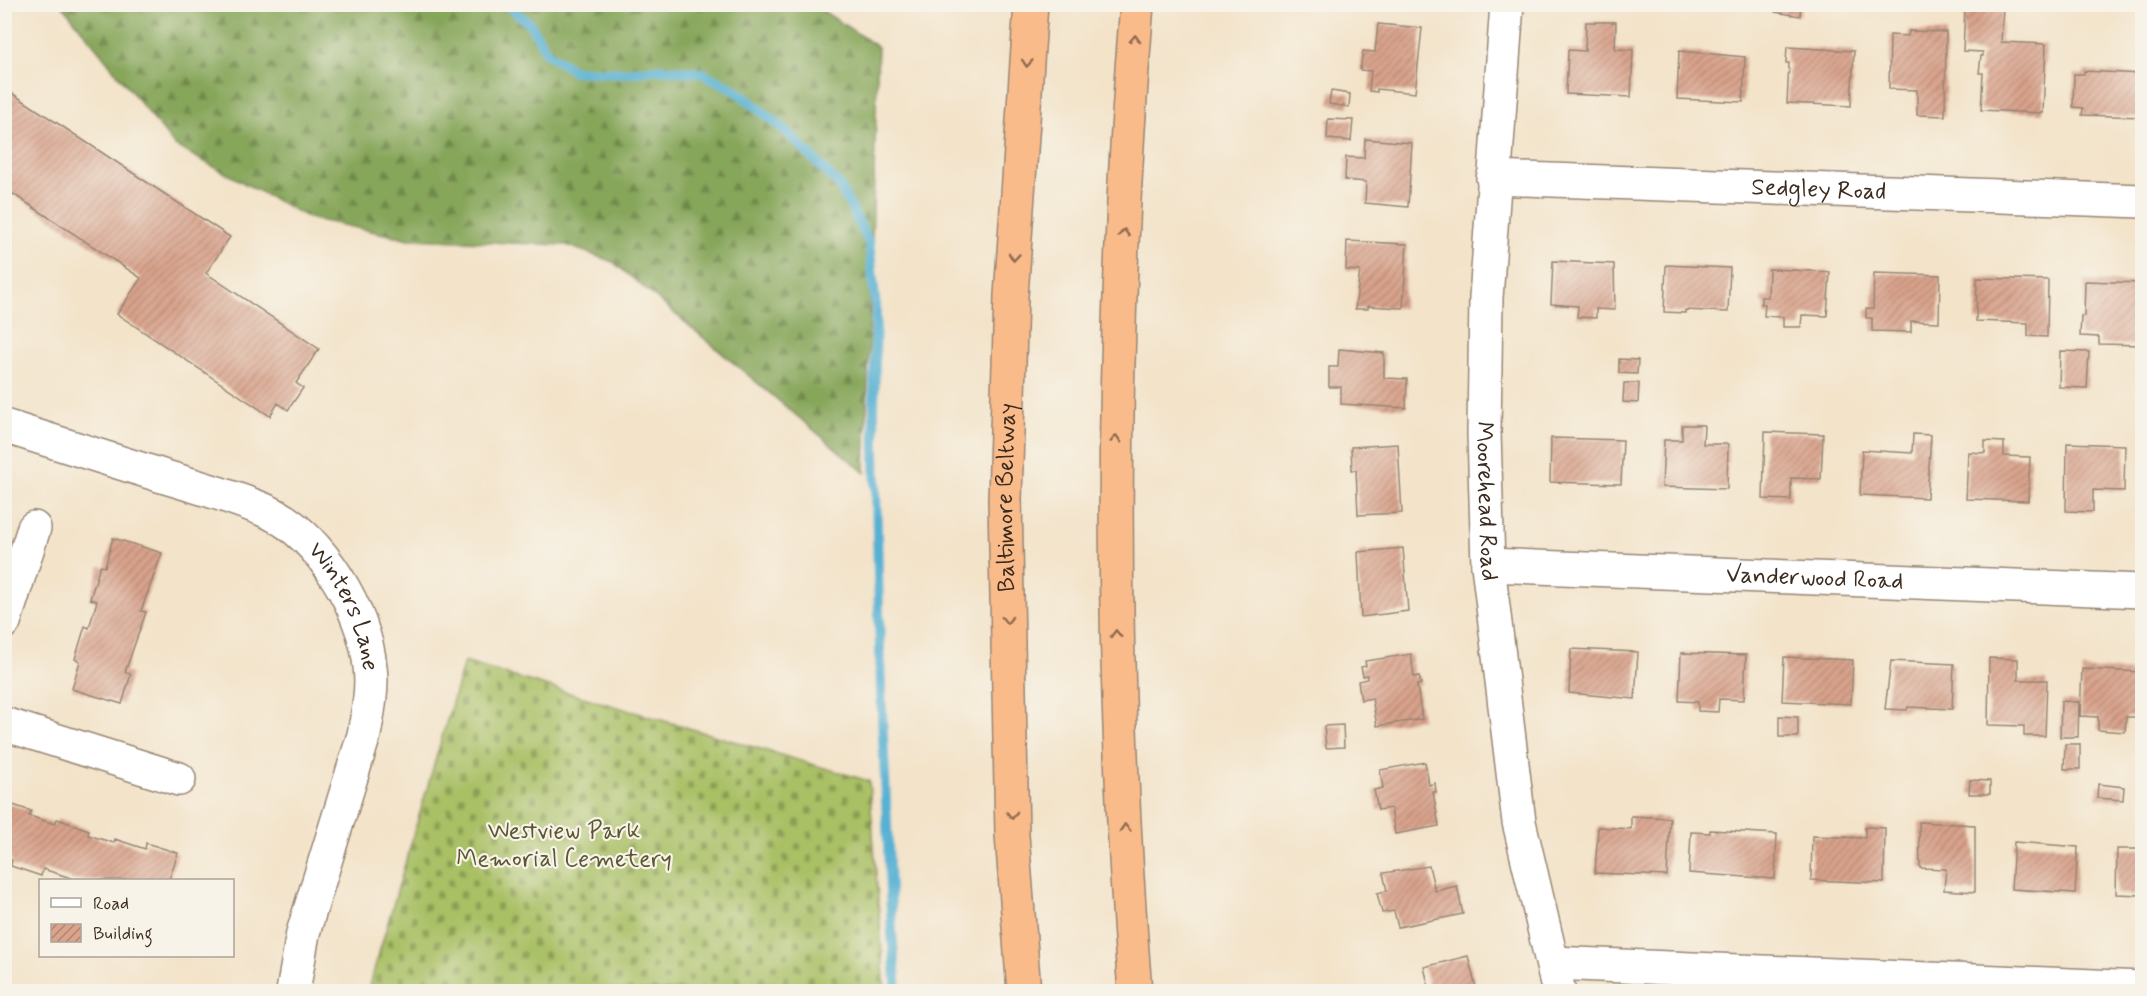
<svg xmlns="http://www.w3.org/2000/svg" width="2147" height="996" font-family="Mynerve,sans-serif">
<defs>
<pattern id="forest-firs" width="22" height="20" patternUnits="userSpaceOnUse" patternTransform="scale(1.5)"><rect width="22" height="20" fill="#86a65a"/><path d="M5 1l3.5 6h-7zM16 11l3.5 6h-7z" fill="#6f874a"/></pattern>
<pattern id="cemetery-stones" width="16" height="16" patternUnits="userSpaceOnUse" patternTransform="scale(1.5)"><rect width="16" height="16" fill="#a9c065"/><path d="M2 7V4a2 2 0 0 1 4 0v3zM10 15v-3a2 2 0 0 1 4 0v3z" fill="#8b9c53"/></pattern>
<pattern id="building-hatch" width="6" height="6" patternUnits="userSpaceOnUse" patternTransform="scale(1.5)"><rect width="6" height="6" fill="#d9a38c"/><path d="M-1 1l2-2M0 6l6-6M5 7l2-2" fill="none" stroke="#b18572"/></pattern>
</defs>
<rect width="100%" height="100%" fill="#f7f3e8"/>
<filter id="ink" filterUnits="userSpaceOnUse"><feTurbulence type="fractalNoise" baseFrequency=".0167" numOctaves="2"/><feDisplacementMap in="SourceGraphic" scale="12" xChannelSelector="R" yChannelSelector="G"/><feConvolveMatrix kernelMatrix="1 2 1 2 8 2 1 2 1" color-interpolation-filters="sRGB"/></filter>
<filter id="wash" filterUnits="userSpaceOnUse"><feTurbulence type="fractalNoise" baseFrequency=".008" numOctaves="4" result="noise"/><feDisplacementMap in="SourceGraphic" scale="24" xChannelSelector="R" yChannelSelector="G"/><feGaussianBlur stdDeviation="1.35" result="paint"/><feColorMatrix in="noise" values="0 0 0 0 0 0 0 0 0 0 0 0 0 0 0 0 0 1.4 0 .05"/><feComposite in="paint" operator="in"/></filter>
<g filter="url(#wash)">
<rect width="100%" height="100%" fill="#f3e3c9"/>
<path fill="url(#forest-firs)" stroke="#60683c" stroke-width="1.5" d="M62 5H814L878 47 865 473 613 262 566 245 409 239 309 218 175 146Z"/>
<path fill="url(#cemetery-stones)" stroke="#727542" stroke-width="1.5" d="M464 662 869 781 885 991H368Z"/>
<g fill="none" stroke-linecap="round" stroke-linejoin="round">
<path stroke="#56b1d3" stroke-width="10" d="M506 4 530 24 547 53 574 71 626 73 659 69 702 73 734 89 787 132 839 185 869 242 876 307 874 412 881 691 892 933 897 992"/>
</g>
<g id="blocks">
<path fill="url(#building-hatch)" d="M1776 4H1801L1800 16 1775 12Z
M1965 7 2003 8 2001 42 2046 44 2043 113 1981 110 1983 73H1979L1981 56H1983V52L1963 51Z
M1586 22H1616L1615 49 1633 50 1631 97 1566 94 1568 50 1585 51Z
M1378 24 1422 28 1415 93 1377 89V92L1369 91 1371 71 1360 70 1363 51 1375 52Z
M1909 31 1946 32 1945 116 1917 115V90L1889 89 1890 35 1908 36Z
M1787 47 1854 51 1851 106 1787 103 1789 63H1786Z
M1679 51 1745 57 1743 102 1677 99Z
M2084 71 2142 74V117L2082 115 2083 108 2073 107 2074 74H2084Z
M4 88 230 237 206 273 319 349 296 383 303 388 288 410 278 403 270 416 117 314 141 278 4 188Z
M1331 91 1350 94 1349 107 1329 104Z
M1328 119 1353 120 1351 141 1327 139Z
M1365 139 1412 143 1408 207 1365 203 1366 182 1345 180 1346 157 1364 158Z
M1347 241 1407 244 1403 308 1368 306V309H1355L1360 271 1346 270Z
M1553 261 1614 264 1615 310 1596 309V318L1577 317 1578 306 1551 304Z
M1666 265 1730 268 1728 312 1685 310V313L1664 312Z
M1769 269 1830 272 1827 316 1802 315 1801 327H1783V317L1764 316 1765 304H1761V297H1768Z
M1874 273 1940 275 1939 322 1911 321V332L1872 331V318H1866V309H1873Z
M1977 278 2048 280 2047 337 2028 336V323L1976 321Z
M2085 281 2142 283V345L2099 344V337L2080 336 2081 316H2084Z
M1339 349 1384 353V378L1407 379 1406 408 1341 404V387H1329V367H1338Z
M2060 351 2089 352 2087 388 2059 387Z
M1619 359 1638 360 1637 374 1619 373Z
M1624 383H1639L1638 403 1623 402Z
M1682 425H1704L1703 444H1728L1727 489 1662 487 1664 440H1682Z
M1765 432 1823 434 1821 479 1791 478V500L1763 499Z
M1913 434 1931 435 1927 498 1860 495 1862 450 1912 453Z
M1551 438 1623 440 1621 484 1550 482Z
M1985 441 2004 442V456L2030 457 2028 501 1966 499 1968 452 1985 453Z
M2067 443 2125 445 2124 491 2093 490V512L2066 511Z
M1398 444 1402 513 1358 515 1356 470H1352L1351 447Z
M113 538 162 553 141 611 146 612 125 672 131 674 122 704 72 689 80 661 75 659 85 626 89 628 97 601 90 599 100 566 105 567Z
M1403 548 1408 611 1361 617 1358 552Z
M1571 649 1638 652 1635 699 1569 693Z
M1681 653 1746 655 1744 700 1719 699 1718 712 1698 711V702L1679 701Z
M1411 654 1414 677 1419 676 1421 684 1417 685 1422 719 1377 726 1372 698 1361 700 1358 681 1367 679V675L1363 676 1361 667 1366 666 1365 661Z
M1784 657 1853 660 1851 704 1782 701Z
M1989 658 2018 659V680H2047L2045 736H2024V726L1988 725Z
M1891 661 1954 664 1952 709 1908 707 1907 710 1885 709Z
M2082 669 2142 672V717H2126L2125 732 2098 730V717L2080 716Z
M2061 701 2079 702 2078 737H2060Z
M1779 716 1798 717V737H1779Z
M1343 725 1344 747 1326 748 1324 726Z
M2065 744H2080V769H2064Z
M1425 762 1429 785 1435 783 1436 792H1433L1439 826 1395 834 1391 808 1378 810 1374 790 1383 788 1380 770Z
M1970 780 1990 781V794H1969Z
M2098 784 2124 787 2123 800 2097 798Z
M4 802 31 811 29 816 55 824 57 819 89 830 88 835 114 843 115 839 145 849 146 843 178 853 169 880H70L71 878 43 869 41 876 11 866 12 860 4 858Z
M1631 816 1670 818 1667 876 1595 873 1598 827 1631 829Z
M1919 822 1975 825V892L1944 890 1946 869 1920 868Z
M1865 827 1885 828 1884 883 1811 880 1812 836 1865 838Z
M1710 830 1777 834 1775 879 1689 873 1691 832 1710 833Z
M2014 842 2078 847 2075 893 2011 889Z
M2117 849H2142V895L2116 894Z
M1429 866 1435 891 1457 886 1463 914 1398 927 1394 911 1382 913 1377 893 1387 891 1383 873Z
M1468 956 1477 992H1430L1424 967Z"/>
</g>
</g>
<g filter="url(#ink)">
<use href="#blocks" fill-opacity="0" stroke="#978674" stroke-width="1.5"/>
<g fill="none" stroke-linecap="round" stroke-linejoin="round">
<g stroke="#978674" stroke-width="36">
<g id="minor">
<path id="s1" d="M1507 4 1486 298 1484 433 1488 565 1519 822 1559 992"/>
<path id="s2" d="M1493 178 2142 201"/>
<path id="s3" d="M4 426C55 442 106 458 156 474 194 486 233 496 269 512 321 537 365 611 370 667 373 689 368 712 364 735L303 933 293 992"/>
<path id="s4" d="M1488 565 2142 591"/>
<path d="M4 622 34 528"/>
<path d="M4 724 179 779"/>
<path d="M1553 963 2142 988"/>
</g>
</g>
<g stroke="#978674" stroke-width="36">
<g id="motorway">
<path id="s5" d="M1024 992 1012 835 1005 499 1011 296 1031 4"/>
<path d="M1135 992C1109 662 1110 334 1137 4"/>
</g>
</g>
<use href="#minor" stroke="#fff" stroke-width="33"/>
<use href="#motorway" stroke="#fabb8b" stroke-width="33"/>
</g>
<defs><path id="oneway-chevron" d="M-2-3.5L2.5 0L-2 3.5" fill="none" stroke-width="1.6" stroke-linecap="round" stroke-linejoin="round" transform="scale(1.5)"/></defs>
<g stroke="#916b4f">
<use href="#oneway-chevron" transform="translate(1135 39) rotate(-87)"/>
<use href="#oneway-chevron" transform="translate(1027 63) rotate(94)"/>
<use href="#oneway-chevron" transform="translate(1124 233) rotate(-87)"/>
<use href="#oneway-chevron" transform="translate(1014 257) rotate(94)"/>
<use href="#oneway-chevron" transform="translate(1116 439) rotate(-88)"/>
<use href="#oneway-chevron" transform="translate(1007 620) rotate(89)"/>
<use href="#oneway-chevron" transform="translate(1116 634) rotate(-91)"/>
<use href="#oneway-chevron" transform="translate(1012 815) rotate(88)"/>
<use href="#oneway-chevron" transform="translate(1125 828) rotate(-93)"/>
</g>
</g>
<g text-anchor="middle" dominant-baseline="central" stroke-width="4.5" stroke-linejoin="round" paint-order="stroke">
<g font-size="24" fill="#3b2a1e" stroke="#f7f3e8">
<text stroke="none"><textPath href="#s2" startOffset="326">Sedgley Road</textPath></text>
<text stroke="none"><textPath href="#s5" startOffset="495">Baltimore Beltway</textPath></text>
<text stroke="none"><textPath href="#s1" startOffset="498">Moorehead Road</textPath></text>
<text stroke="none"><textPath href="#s4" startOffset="327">Vanderwood Road</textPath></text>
<text stroke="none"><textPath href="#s3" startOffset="404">Winters Lane</textPath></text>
</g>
<g font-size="24" fill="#5c5733" stroke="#f7f3e8">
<text x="564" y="831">Westview Park<tspan x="564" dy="28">Memorial Cemetery</tspan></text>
</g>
</g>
<rect width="2147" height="996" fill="none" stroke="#f7f3e8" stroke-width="24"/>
<rect x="39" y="879" width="195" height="78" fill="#f7f3e8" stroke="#aca397" stroke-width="1.5"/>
<rect x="51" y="898" width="30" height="9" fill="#ffffff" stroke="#aca397" stroke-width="1.5"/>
<text x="93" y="909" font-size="18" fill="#3b2a1e">Road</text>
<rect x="51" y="924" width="30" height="18" fill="url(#building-hatch)" stroke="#aca397" stroke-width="1.5"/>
<text x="93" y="939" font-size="18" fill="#3b2a1e">Building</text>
</svg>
